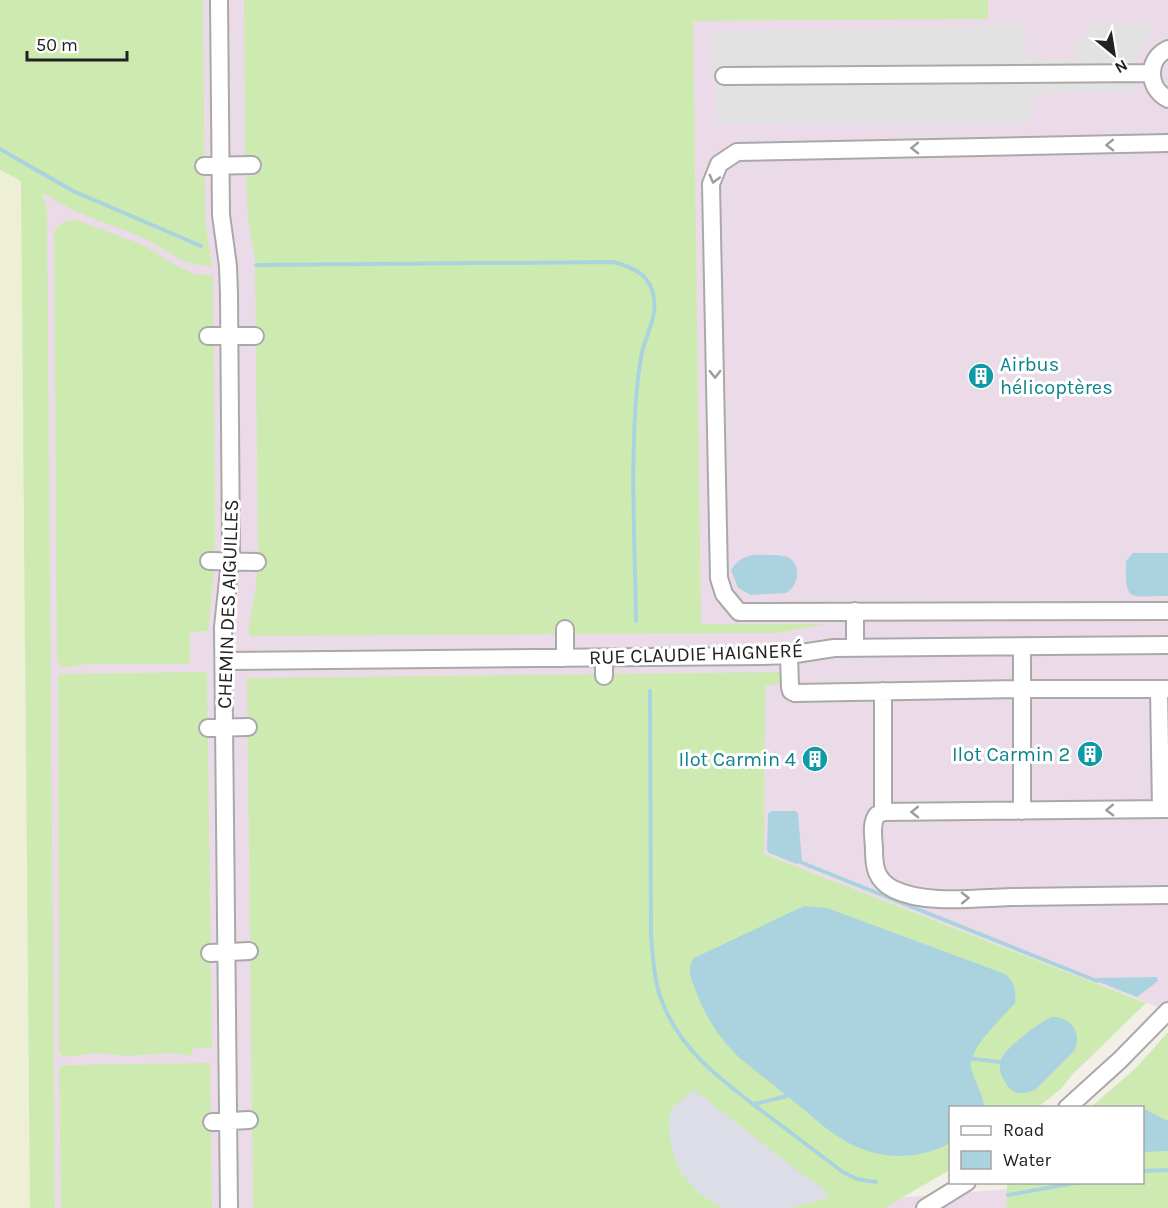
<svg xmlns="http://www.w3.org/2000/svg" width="1168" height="1208" font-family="Karla,sans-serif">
<rect width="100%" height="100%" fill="#f2efe9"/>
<path fill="#ebdbe8" d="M0 0H1168V1011L764 854 632 1208H30L21 180Z
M1142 1182 1168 1208H875L895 1198 1086 1183Z"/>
<path fill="#eef0d5" d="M0 170 21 180 30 1208H0Z"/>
<path fill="#cdebb0" d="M0 0H203L205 220 212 266C182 267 170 251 145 239 110 222 78 218 45 193L42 197 45 200 47 215 55 1208H30L21 181 0 170Z
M244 0H988V19L693 21 701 624H825L778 633 251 636 248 631 256 585 258 554 255 258 248 220 246 176H252L253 156 245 155Z
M76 220 143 245 173 264 195 274 213 275V325L208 326 207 344 214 346 215 552 209 553 208 569 214 571 208 631 190 632V664H87L63 668 57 662 54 233C59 222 64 221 76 220Z
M207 672 212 1048H193L191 1056 174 1053 126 1056 96 1053 63 1057 59 1052 58 676 62 674Z
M781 672 779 684 765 686 764 854 1146 1003 1072 1075 1061 1089 1038 1107 950 1108V1170L884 1208H253L247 678Z
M1168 1032V1208H1005L1007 1207V1183L1142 1182V1108L1091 1107 1136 1068Z
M210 1063 212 1208H61L59 1068 64 1065Z"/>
<path fill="#e2e2e2" d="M1149 25 1151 35 1136 58 1137 90 1030 94V122L716 123 714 31 1025 26 1026 59H1076V43L1088 36V26Z"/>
<path fill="#dddde8" d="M694 1090 803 1175 822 1187 830 1197 791 1208H722L700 1194 682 1174 675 1159 671 1145 669 1126V1117L673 1107Z"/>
<path fill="#aad3df" d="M1133 553H1168V596C1129 596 1125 604 1126 561Z
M777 555C782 556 788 556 791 559 802 568 797 588 786 593L751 595 738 588 731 570C743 551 758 555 777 555Z
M771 811H796L798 814 802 861 797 864 769 853 767 850 768 814Z
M804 906 827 908 1000 972C1013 977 1017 989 1015 1003 1003 1017 968 1049 971 1067 974 1081 983 1093 984 1107L950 1108V1143C915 1162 874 1160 840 1138 827 1130 815 1119 803 1109 783 1093 762 1076 742 1060 719 1039 706 1018 695 989 691 977 686 969 694 958Z
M1157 977 1158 981 1137 997 1094 980 1098 978Z
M1052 1017C1071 1017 1082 1032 1075 1050L1035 1090C1021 1096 1011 1094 1004 1080 1001 1075 999 1069 1000 1062 1003 1049 1039 1022 1052 1017Z
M1142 1108 1168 1121V1151L1143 1152Z"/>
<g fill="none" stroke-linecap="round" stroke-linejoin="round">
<path stroke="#aad3df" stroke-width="4" d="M0 149 73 191 201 246
M256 265 614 262C635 268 651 275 654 299 657 317 646 335 642 352 640 364 638 376 637 388 630 465 635 544 636 621
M650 691 651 936C653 958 654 983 663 1004 682 1052 723 1081 762 1111 789 1131 816 1152 843 1172L857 1179 876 1182
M800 862 1097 981
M967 1058 1000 1062
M755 1104 791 1095
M1142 1171 1168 1170
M1008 1195 1080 1182"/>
<g stroke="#a9a9a9" stroke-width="20">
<path id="minor" d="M219 0 221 215 228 266 229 294 231 552 223 627 229 1208
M1168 49C1146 59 1147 88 1168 99
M724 76 1151 73
M1168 143 737 152 719 164 711 184 719 578 724 594 739 612 1168 611
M204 166 252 165
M208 336H255
M209 561 257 562
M1022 647V811
M855 648V611
M789 655 790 687 791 691 795 693 1021 689H1168
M565 658V629
M604 658V676
M224 661 763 656 789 655 834 648 1168 645
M1159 689 1161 809
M208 728 248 727
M1168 809 883 812 877 815C870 824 874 839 874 850 874 867 876 880 893 889 925 905 975 898 1011 897 1063 896 1116 896 1168 895
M883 812V691
M210 953 249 951
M1067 1108 1120 1060 1168 1011
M212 1122 249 1120
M925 1208 967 1182"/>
</g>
<use href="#minor" stroke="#fff" stroke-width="16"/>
</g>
<defs><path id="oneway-chevron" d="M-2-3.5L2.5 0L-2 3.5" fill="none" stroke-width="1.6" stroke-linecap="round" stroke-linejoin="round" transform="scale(1.5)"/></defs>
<g stroke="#9c9c9c">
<use href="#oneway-chevron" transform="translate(1110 145) rotate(179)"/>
<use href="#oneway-chevron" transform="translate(915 148) rotate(179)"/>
<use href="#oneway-chevron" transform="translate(714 179) rotate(105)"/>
<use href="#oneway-chevron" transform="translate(715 374) rotate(89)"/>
<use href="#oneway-chevron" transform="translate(1110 810) rotate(179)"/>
<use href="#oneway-chevron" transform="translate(915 812) rotate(179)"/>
<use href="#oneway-chevron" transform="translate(965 898) rotate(-1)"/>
</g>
<defs>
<g id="building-disc" transform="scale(1.35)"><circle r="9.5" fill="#0f9aa8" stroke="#fff"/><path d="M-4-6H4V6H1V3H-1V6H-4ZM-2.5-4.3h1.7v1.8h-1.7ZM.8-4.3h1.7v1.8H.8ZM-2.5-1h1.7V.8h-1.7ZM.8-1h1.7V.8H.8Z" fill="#fff"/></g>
</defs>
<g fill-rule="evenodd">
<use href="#building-disc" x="981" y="376"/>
<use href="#building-disc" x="1090" y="754"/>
<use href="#building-disc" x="815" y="759"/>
</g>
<g text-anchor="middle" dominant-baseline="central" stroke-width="6" stroke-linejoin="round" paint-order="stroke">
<g font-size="20" fill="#0d838f" stroke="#fff" text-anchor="end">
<text x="1000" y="364" text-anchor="start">Airbus<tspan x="1000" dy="23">hélicoptères</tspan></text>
<text x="1070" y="754">Ilot Carmin 2</text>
<text x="796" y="759">Ilot Carmin 4</text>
</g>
<g font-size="20" fill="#222" stroke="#fff">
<text transform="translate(228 604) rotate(-88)">CHEMIN DES AIGUILLES</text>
<text transform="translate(696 654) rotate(-2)">RUE CLAUDIE HAIGNERÉ</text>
</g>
</g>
<rect x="949" y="1106" width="195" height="78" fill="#ffffff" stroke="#a7a7a7" stroke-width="1.5"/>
<rect x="961" y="1126" width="30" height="9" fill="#ffffff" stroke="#a7a7a7" stroke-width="1.5"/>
<text x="1003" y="1136" font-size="18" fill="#222222">Road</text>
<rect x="961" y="1151" width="30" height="18" fill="#aad3df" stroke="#a7a7a7" stroke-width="1.5"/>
<text x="1003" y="1166" font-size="18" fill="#222222">Water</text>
<g transform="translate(1114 54) rotate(150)" stroke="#ffffff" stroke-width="4.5" paint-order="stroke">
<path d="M0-4.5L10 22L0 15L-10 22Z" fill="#222222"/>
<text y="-9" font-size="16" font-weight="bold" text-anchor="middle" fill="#222222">N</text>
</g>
<path d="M27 51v9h100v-9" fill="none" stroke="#222222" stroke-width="3"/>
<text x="36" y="51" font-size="18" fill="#222222" stroke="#ffffff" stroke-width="4.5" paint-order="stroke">50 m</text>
</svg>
